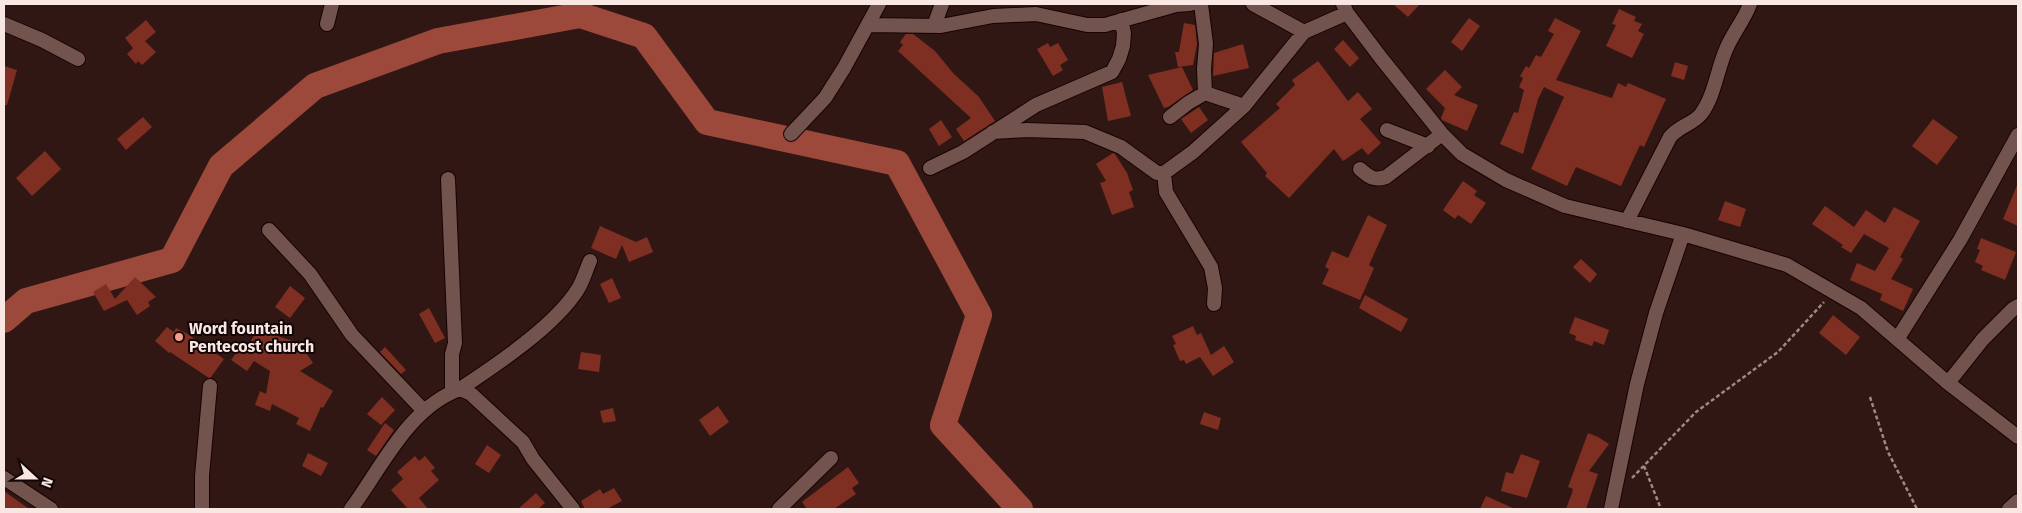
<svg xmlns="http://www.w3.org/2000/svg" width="2022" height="513" font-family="'Fira Sans',sans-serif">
<rect width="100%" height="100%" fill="#311713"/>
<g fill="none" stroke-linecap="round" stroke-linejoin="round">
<path stroke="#9c493b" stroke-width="26" d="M4 320 26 301 172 260 221 166 315 86 438 41 580 15 644 36 707 122 897 163 979 315 943 425 1020 509"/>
</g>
<path fill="#7e2f22" d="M1393 4H1420L1408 17Z
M1619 9 1636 17 1634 21 1642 24 1638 31 1644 34 1632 58 1606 46 1616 25 1612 24Z
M1469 18 1480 26 1462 51 1451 42Z
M1555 18 1581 31 1556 80 1612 98 1618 83 1626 87 1628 83 1666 99 1644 147 1640 145 1621 186 1576 167 1567 186 1531 169 1564 97 1544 87 1538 99 1523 154 1500 144 1514 112 1518 113 1524 90 1519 87 1523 78 1520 76 1526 66 1529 68 1536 55 1541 57 1554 34 1548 31Z
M146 20 156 32 145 41 156 52 142 65 138 61 136 64 127 54 133 48 125 38Z
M1184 23 1195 25 1197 44 1193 65 1178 67 1175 52H1179Z
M906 34H913L935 51 953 73 979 97 995 121 964 141 956 129 971 118 898 51 903 45 900 42Z
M1343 40 1359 58 1350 67 1334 49Z
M1048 43 1050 47 1058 43 1068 60 1060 65 1063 70 1053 76 1037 49Z
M1243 44 1249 68 1213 76 1214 53Z
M1318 61 1348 101 1358 92 1372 109 1360 119 1381 143 1368 155 1362 148 1343 161 1334 149 1289 198 1265 176 1267 173 1241 142 1280 108 1276 104 1295 85 1292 80Z
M1675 62 1688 66 1684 80 1671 76Z
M4 66 17 70 7 105H4Z
M1182 67 1193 90 1168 107 1164 108 1148 75Z
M1445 70 1462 87 1454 95 1478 105 1467 131 1442 120 1441 118 1445 108 1426 89Z
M1122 82 1131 116 1108 121 1102 87Z
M1199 107 1208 120 1191 133 1181 119Z
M143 117 152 127 126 150 117 139Z
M1933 119 1958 137 1937 165 1912 146Z
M941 120 952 137 939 146 929 129Z
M45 151 61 169 32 196 16 178Z
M1113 153 1115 154 1127 173 1133 190 1129 192 1134 207 1112 215 1100 183 1106 181 1096 164Z
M1463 181 1477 191 1474 195 1486 203 1471 224 1458 215 1455 219 1443 210Z
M2018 183V226L2003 219Z
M1725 201 1746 209 1740 227 1718 220Z
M1825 206 1854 227 1866 210 1885 223 1894 207 1920 221 1900 257 1903 259 1891 279 1913 289 1903 311 1880 300 1882 294 1850 280 1857 263 1875 271 1889 248 1864 234 1851 253 1841 247 1843 245 1812 224Z
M1368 215 1387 225 1369 265 1374 268 1360 300 1322 284 1329 269 1325 267 1332 251 1348 258Z
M600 226 636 242 647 237 653 252 629 262 622 245 616 259 591 248Z
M1981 238 2016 252 2005 280 1981 270 1983 266 1975 262 1980 250 1977 249Z
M1581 259 1597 274 1590 283 1573 267Z
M135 277 156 297 148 302 150 306 137 315 127 300 104 311 93 292 106 284 115 299Z
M612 278 621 298 609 303 600 284Z
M290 286 305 298 290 318 275 307Z
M1365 295 1408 319 1401 332 1359 308Z
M429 308 445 338 435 343 419 314Z
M1833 315 1860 337 1846 355 1819 333Z
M1575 317 1609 330 1604 345 1594 341 1592 346 1575 340 1576 336 1569 333Z
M1193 326 1197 335 1201 333 1211 355 1224 346 1234 362 1213 376 1200 357 1186 364 1184 360 1180 361 1173 345 1176 344 1172 336Z
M167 327 174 332 176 328 186 333 224 359 211 377 209 378 170 352 169 353 155 341Z
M259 328 263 331 265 329 274 335 296 342 294 348 305 351 313 363 300 371 333 391 323 408 321 407 310 431 296 424 299 418 272 404 270 411 255 405 260 391 266 394 270 371 254 361 247 371 231 360 244 342 248 345Z
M385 347 406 370 401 374 380 352Z
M581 352 601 355 599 372 578 369Z
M382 397 395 410 381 425 367 414Z
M718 406 729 422 710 436 699 420Z
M613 408 616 421 603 423 600 411Z
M1204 412 1221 418 1218 430 1200 424Z
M385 423 394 430 376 456 367 450Z
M1588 433 1598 437 1609 444 1589 471 1598 474 1586 509H1566L1572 493 1573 489 1568 487Z
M487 445 501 455 489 473 475 464Z
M308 453 328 463 321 476 302 466Z
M1521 454 1540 461 1527 498 1501 491 1506 472 1513 474Z
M415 456 419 461 425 456 435 468 431 471 439 480 419 498 428 509H408L391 490 403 479 397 472Z
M848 467 859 483 852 488 856 494 834 509H807L802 502Z
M614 488 622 501 607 509H585L581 501 600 489 603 494Z
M4 491 29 509H4Z
M536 493 545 503 538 509H518Z
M1486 496 1515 509H1480Z"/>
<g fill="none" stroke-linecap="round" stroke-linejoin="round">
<g stroke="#170302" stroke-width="16">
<path id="minor" d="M1201 4 1206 44 1204 69 1205 93
M1253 4 1304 32
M1343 4 1347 13 1381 58 1442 134 1462 154 1506 180 1565 206 1683 234 1787 265 1861 308 1948 383 2018 437
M4 24 42 40 78 59
M327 24 332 4
M868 25 941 26 993 16 1036 14 1087 25H1105L1176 5 1190 4
M934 26 942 4
M1170 117 1188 103 1205 93 1244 106
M1387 130 1428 146
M993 132 1027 130 1085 132 1121 147 1157 173H1164L1193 152 1244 106 1304 32 1347 13
M791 134 825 98 844 68 879 4
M930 168 963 152 1036 105 1112 72 1119 59 1123 46 1124 33 1121 20
M1360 169C1369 177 1374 181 1386 177L1442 134
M1164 173 1166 192 1211 267 1215 288 1214 304
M448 179 455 343 452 354V392
M1627 221 1670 137C1679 126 1693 124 1701 114 1714 97 1717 71 1725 52 1731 35 1744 21 1750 4
M269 230 310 274 352 335 424 411
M1898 338 1960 240 2018 135
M1948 383 1983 339 2013 309 2018 306
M460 389C496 365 555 326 578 289 583 281 586 270 590 261
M4 478 51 509
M202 509V476L210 386
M351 509C382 467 408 408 460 389L471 394 523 442 533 459 573 509
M779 509 831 458
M1611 509 1637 384 1656 313 1683 234
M2009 509 2018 501"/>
</g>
<path stroke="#9f8985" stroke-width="2.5" stroke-dasharray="4 2.5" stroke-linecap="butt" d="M1870 397 1888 452 1917 509
M1644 466 1661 509
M1632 478 1696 412 1778 352 1824 302"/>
<use href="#minor" stroke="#72534d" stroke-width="14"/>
</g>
<circle fill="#f49d8c" stroke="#110605" stroke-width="2" cx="179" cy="337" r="5"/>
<g text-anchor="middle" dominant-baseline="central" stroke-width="4" stroke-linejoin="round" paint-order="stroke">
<g font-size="16" font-weight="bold" fill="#f9e7e3" stroke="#110605" text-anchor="start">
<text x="189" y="328">Word fountain<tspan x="189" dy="18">Pentecost church</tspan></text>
</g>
</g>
<rect width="2022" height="513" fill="none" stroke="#f9e7e3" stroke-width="10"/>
<g transform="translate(35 478) rotate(111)" stroke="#110605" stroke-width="4" paint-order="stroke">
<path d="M0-4L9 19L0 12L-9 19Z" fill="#f9e7e3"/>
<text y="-8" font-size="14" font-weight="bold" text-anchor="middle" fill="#f9e7e3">N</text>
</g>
</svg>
